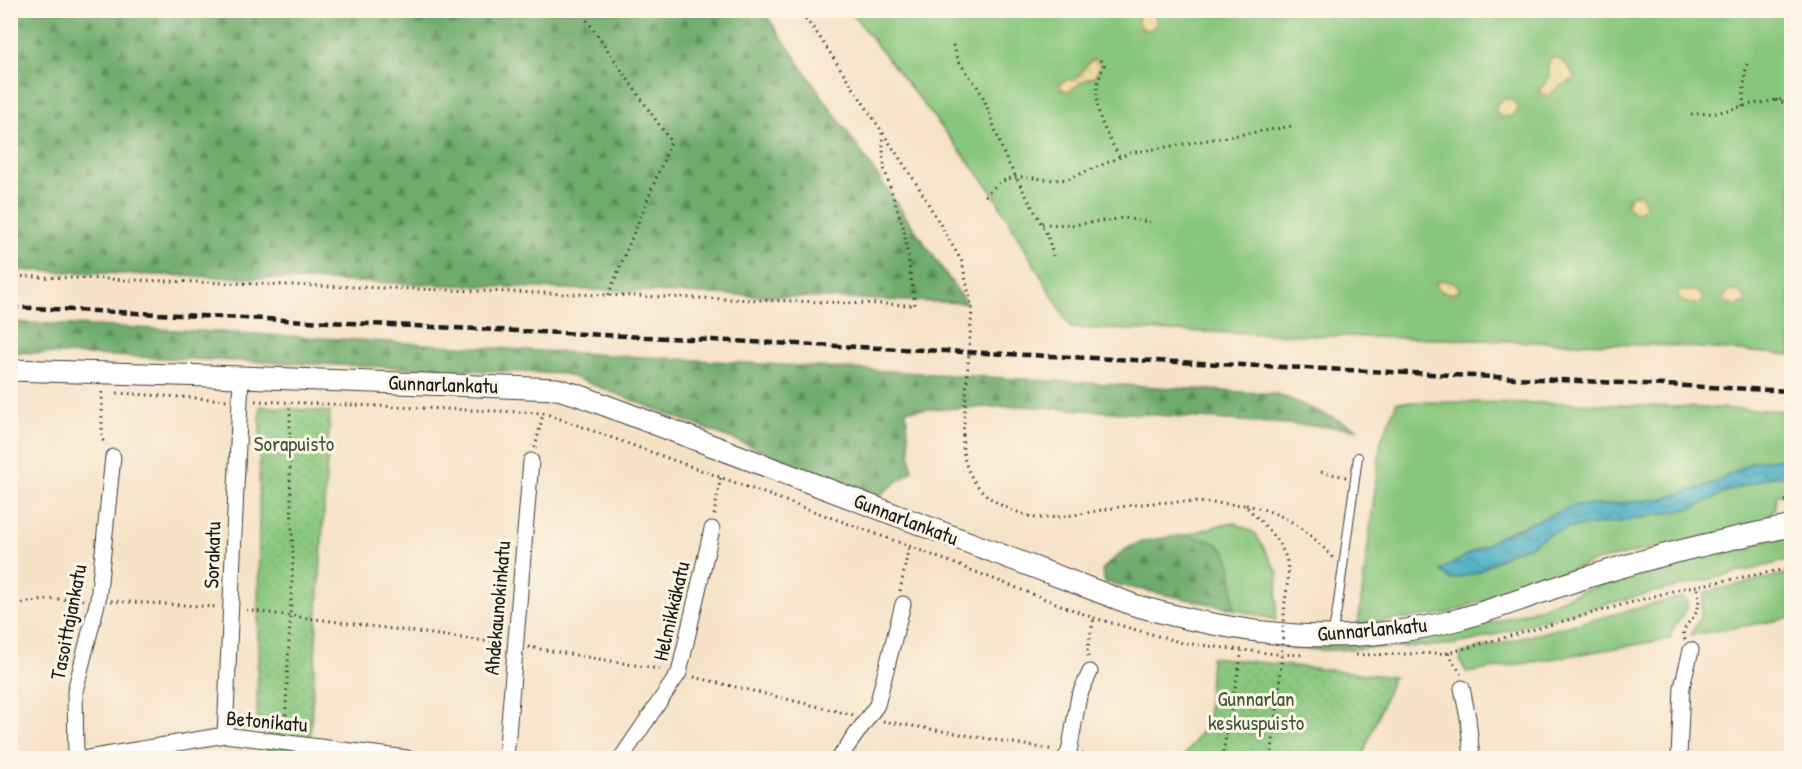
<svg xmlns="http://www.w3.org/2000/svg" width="1802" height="769" font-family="'Patrick Hand',sans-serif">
<defs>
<pattern id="forest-firs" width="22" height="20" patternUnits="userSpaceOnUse" patternTransform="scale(1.5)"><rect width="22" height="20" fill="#6eab6c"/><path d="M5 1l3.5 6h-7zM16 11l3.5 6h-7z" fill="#5a8a58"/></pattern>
<pattern id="sand-dots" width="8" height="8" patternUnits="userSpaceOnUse" patternTransform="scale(1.5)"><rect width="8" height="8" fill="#eeda9e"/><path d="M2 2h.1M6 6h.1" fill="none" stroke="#ccba88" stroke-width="1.8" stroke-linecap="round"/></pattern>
<pattern id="park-dots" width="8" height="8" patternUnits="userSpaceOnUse" patternTransform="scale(1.5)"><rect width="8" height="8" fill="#88c67d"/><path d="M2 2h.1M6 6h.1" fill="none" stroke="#75aa6b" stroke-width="1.8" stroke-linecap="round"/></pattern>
<pattern id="water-waves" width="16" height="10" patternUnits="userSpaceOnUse" patternTransform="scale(1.5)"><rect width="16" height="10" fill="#45adc4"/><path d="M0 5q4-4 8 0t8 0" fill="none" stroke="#398c9e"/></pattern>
</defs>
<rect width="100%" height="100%" fill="#fcf5e5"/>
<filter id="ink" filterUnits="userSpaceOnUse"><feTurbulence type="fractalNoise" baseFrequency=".0167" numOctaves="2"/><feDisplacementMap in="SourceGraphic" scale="12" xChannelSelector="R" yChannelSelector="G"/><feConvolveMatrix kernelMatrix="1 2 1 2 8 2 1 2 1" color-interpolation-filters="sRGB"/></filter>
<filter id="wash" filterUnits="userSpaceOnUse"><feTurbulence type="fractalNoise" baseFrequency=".008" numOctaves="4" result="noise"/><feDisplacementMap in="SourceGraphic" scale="24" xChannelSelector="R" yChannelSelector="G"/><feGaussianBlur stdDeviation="1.35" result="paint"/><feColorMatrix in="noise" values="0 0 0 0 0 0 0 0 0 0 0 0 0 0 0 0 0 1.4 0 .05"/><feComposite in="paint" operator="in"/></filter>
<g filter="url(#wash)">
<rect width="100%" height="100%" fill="#f6e2c7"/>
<path fill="#88c67d" stroke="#52714c" stroke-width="1.5" d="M850 11H1791V355L1677 346 1071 328 991 190Z
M1397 402 1567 403 1791 411V458L1754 461 1710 485 1666 498 1604 505H1575L1441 570 1450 580 1478 572 1509 553 1530 546 1547 535 1568 528 1625 521 1693 508 1728 491 1767 478 1791 474V493L1776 495 1775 508 1761 524 1593 562 1448 613 1358 625 1381 441Z
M1235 523 1255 533 1278 573 1276 620 1234 609 1230 562 1209 541 1185 535 1221 525Z
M1791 535V560L1647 594 1542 620 1477 640 1449 645 1330 650 1290 649V644L1359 645 1409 640 1449 632 1490 623 1537 609 1579 592 1656 567 1711 553Z
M1791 573V618L1691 635 1700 617 1705 592Z
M1682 597 1686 600 1688 607 1672 630 1670 639 1467 673 1460 661 1461 653Z"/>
<path fill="url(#forest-firs)" stroke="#456444" stroke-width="1.5" d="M763 11 966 303 11 270V11Z
M10 322 219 332 1278 394 1359 429 1025 406 906 410 912 471 879 496 565 374 11 352Z
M1185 535C1196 538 1212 539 1221 547 1236 560 1232 591 1234 609L1105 582 1102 570C1132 538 1144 541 1185 535Z
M268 722 343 758H267Z"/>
<path fill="url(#sand-dots)" stroke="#857b5d" stroke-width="1.5" d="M1138 21a9 9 0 1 1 18 0a9 9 0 1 1-18 0Z
M1551 58C1562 58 1571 67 1574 77L1572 81 1561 86 1546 97 1539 91 1549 79 1548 63Z
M1095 59 1100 64 1096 76 1083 81 1069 92 1060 88V84L1067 79 1072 81C1083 76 1083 63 1095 59Z
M1504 99 1512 100 1519 108 1512 116 1502 117 1496 113V105Z
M1627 203a9 9 0 1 1 18 0a9 9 0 1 1-18 0Z
M1441 280 1455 283 1460 289 1454 294 1440 291 1435 284Z
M1681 291H1697L1704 298 1699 305 1683 302 1678 296V292Z
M1729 291C1737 290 1743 293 1746 300L1745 303 1735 306 1725 302 1723 298Z"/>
<path fill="url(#park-dots)" stroke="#52714c" stroke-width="1.5" d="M260 406 330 412 310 739 257 732Z
M1211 657 1393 677 1362 758H1183L1207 723Z"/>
<path fill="url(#water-waves)" stroke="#306470" stroke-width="1.5" d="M1791 458V474L1767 478 1728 491 1693 508 1625 521 1568 528 1547 535 1530 546 1509 553 1478 572 1450 580 1441 570 1504 534 1575 505H1604L1666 498 1710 485 1754 461Z"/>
</g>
<g filter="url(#ink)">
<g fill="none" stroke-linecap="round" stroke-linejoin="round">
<g stroke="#3d3a36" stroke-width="10">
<path id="lane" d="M1332 635 1337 610 1358 457"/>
</g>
<g stroke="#3d3a36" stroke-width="17">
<path id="street" d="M1462 688 1468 718 1472 758
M225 735 241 377
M76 758 75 691 98 600 113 457
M88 758 225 735 407 758
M506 758 531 461
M621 758 679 673 712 529
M839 758 877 705 903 604
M1065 758 1069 752 1079 696 1090 672
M1679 758 1682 687 1691 650"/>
</g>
<g stroke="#3d3a36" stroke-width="23">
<path id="secondary" d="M10 370 241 377 557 389 578 395 1134 605C1197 623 1264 636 1330 636 1368 636 1419 630 1456 620 1504 607 1550 588 1598 574 1662 554 1726 539 1792 526"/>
</g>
<path stroke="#3d3a36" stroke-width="3" stroke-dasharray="1.5 4.5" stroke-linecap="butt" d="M580 10 671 142 608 296
M797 10 815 30 918 186 962 262 972 309
M953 45 959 62 977 86 984 99 1005 157 1048 236 1053 256
M1100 60 1104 65C1102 71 1099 77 1098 83 1092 111 1107 135 1120 158
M1776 100 1792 106
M1743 107 1745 74 1747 64
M1691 114 1716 113 1752 104 1792 98
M985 196C1014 163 1031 184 1068 179L1130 153 1292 126
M1042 224 1072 225 1124 218 1150 222
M10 276 915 305 904 230 884 168 882 131
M102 392V439L106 445
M117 393 227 400
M255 401 544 413 909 546 1094 618 1183 643 1276 654 1305 655
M963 435C960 475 983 501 1020 513 1026 515 1032 518 1038 518 1073 518 1108 507 1143 504 1176 500 1211 503 1245 505 1258 519 1280 539 1286 558 1290 571 1287 588 1285 601
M535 448 543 414
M1321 472 1346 477
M1785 501 1792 499
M1246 505C1285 513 1307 529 1333 558
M714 515 721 476
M900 591 909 546
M111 601 218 607
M10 604 56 599 83 600
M246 610 501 643
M1685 640C1679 625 1695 621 1698 608 1700 602 1698 593 1698 587
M528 647 664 670
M1448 653 1461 674
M1356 655 1448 653 1680 589 1792 568
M1088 657 1087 652 1094 618
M694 677 853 715
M883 721 1054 750
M285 727 293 558 290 475V403
M1082 754 1119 758
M224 758 259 755
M1222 758 1242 651
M1271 758 1279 693"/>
<use href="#lane" stroke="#fff" stroke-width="8"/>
<use href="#street" stroke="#fff" stroke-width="15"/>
<use href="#secondary" stroke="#fff" stroke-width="21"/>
<path stroke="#1c1c1c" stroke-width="4.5" stroke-dasharray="9 4.5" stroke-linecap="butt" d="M10 307 1792 391"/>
<path stroke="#3d3a36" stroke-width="3" stroke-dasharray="1.5 4.5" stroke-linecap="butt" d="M963 435 972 309
M1279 693 1285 601"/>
</g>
</g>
<g text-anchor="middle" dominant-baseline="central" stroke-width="6" stroke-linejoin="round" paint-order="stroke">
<g font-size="21" fill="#1c1c1c" stroke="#fcf5e5">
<text transform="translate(443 384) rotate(2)">Gunnarlankatu</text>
<text transform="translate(906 519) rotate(21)">Gunnarlankatu</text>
<text transform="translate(212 555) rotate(-88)">Sorakatu</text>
<text transform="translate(497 608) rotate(-85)">Ahdekaunokinkatu</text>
<text transform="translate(671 611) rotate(-77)">Helmikkäkatu</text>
<text transform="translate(68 622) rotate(-79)">Tasoittajankatu</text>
<text transform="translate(1372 629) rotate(-5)">Gunnarlankatu</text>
<text transform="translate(267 721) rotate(5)">Betonikatu</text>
</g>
<g font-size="21" fill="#42583e" stroke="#fcf5e5">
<text x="294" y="443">Sorapuisto</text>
<text x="1256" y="698">Gunnarlan<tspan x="1256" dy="24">keskuspuisto</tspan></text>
</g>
</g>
<rect width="1802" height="769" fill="none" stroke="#fcf5e5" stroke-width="36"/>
</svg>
